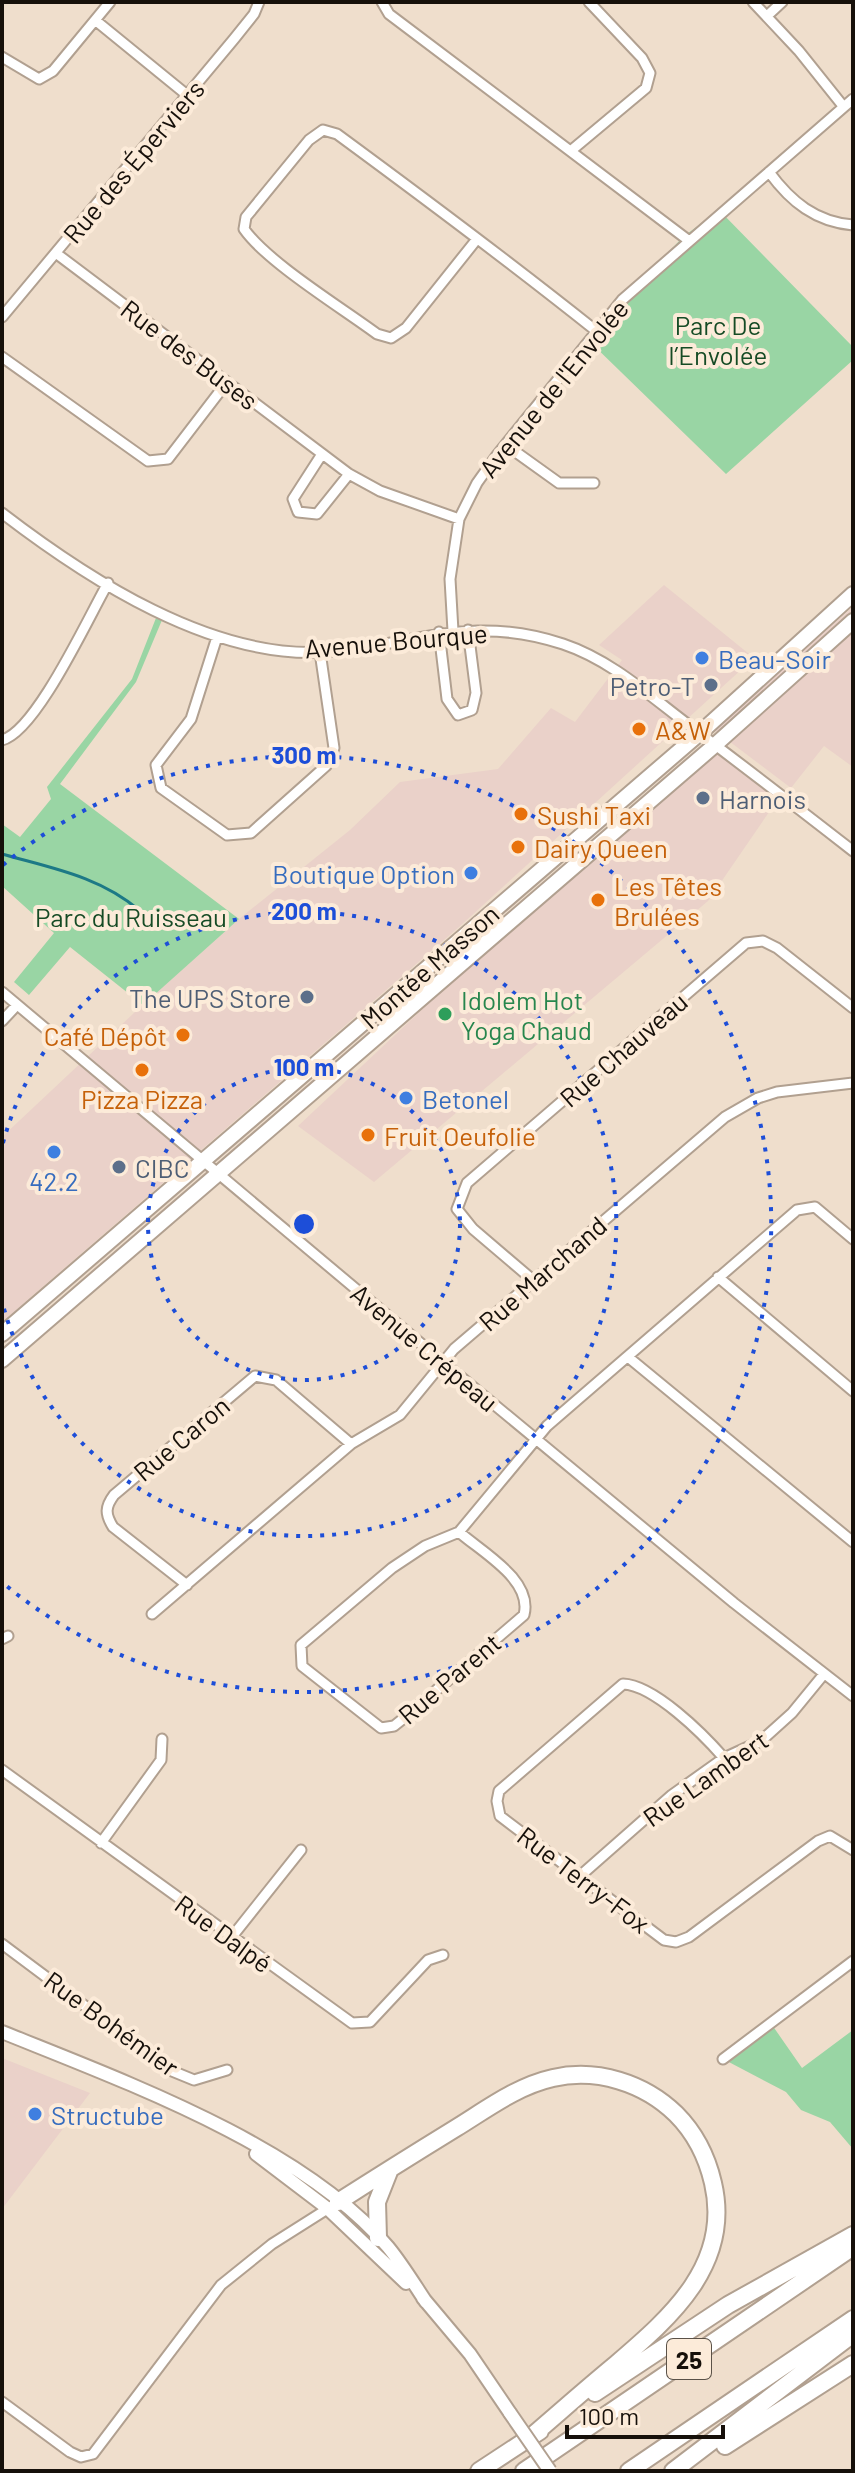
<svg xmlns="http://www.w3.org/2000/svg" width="855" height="2473" font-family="Barlow,sans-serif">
<rect width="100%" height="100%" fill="#efdecc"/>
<path fill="#ead1c9" d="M664 585 754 658 459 927 2 1322V1137L135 1012 239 919 350 830 400 782 498 769 551 708 575 722 622 660 599 645Z
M853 607V767L824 746 791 788 713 729Z
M706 743 778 799 708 901 374 1182 298 1126Z
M2 2058 90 2093 2 2209Z"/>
<path fill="#99d5a4" d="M719 210 853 347V360L726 474 586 338 683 237Z
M156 618 162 620 136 682 60 784 239 919 143 1005 70 947 29 995 14 982 54 933 2 886V824L20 837 51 799 47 787 132 679Z
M770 2022 802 2068 853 2030V2149L830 2122 801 2110 786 2092 725 2060Z"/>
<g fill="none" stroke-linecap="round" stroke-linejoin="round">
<path stroke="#1d7986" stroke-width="3" d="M2 854C51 868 99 876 139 910"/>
<g stroke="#b1a090" stroke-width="13">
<path id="street" d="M382 2 389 14 688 240
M753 2 799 51 843 106
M767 16 782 2
M95 20 187 95
M2 57 39 79 53 71 110 2
M573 149 646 88 650 73 642 58 589 2
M769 172C791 202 816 222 853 225
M477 239 406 328 391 338 377 334C342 308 267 262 244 229L246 217 309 140 323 130 337 134C424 198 511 263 595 330
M57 254 349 474 380 491 459 519
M2 317 234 39 254 14 259 2
M2 357 148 461 168 459 227 382
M506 445 559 483H594
M322 454 293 499 298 512 317 514 349 474
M2 513C88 579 211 659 324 652 414 646 469 613 563 644 611 660 650 696 690 726 745 767 799 809 853 851
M453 631 450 579 459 519 477 483 497 455 622 300 853 99
M439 632 447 699 458 715 472 710 476 693 468 630
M217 637 191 719 156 765 161 788 227 835 251 833 326 766 334 748 320 652
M2 740C36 732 89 616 108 583
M2 992 444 1363 734 1603 853 1696
M2 1021 17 1005
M718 1277 853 1391
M534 1281 473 1229 457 1209 467 1183 746 943 763 941 777 948 853 1008
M628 1357 853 1542
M459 1532C483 1553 533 1580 524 1615L404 1718 394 1726 381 1728 302 1666 301 1645 392 1568 425 1546 459 1532 547 1426 797 1210 815 1207 853 1239
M187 1585 113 1527C105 1514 105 1507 114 1495L255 1376 276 1380 351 1444
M152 1614 351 1444 400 1415 454 1349 725 1117 758 1098 777 1092 853 1083
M2 1639 8 1636
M724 1758C703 1734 654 1685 623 1684L499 1791 497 1801 500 1816 664 1940 676 1942 689 1937 818 1841 830 1836 853 1850
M2 1770 352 2023 370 2022 428 1960 443 1955
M101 1843 161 1760 162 1739
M580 1876 672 1795 724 1758 761 1741 792 1713 824 1674
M231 1938 301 1850
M2 1944 172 2071 194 2080 227 2070
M723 2059 853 1961
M2 2402 70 2452 81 2457 93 2454 221 2285 272 2244 332 2206"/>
</g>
<g stroke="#b1a090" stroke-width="16">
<path id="secondary" d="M2 2032C123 2081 303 2146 388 2247 402 2264 414 2284 426 2302
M256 2154 327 2208 406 2283
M423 2298 470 2354 510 2413"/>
</g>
<g stroke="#b1a090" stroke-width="18">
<path id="primary" d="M2 1334 700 733 853 594
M2 1360 715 745 853 621"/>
</g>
<g stroke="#b1a090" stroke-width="20">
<path id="highway" d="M338 2202C377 2177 417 2152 456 2128 487 2109 517 2086 553 2078 597 2068 644 2083 676 2114 695 2133 707 2157 713 2183 732 2264 671 2317 616 2364 588 2387 561 2411 533 2435
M378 2238 377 2202 390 2169
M595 2393 728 2305 853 2235
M725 2446 853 2364
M479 2471 540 2431
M524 2471 853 2247
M629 2471 853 2319
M673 2471 853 2334"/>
</g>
<use href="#street" stroke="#fff" stroke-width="9"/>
<use href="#secondary" stroke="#fff" stroke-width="12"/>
<use href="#primary" stroke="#fff" stroke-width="14"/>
<use href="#highway" stroke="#fff" stroke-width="16"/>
<g stroke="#b1a090" stroke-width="16" stroke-linecap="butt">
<path id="secondary-bridge" d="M510 2413 550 2471"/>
</g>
<use href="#secondary-bridge" stroke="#fff" stroke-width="12"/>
</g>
<g fill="none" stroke="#1d4ed8" stroke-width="4" stroke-dasharray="4 8">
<circle cx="304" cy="1224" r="156"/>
<path d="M3 1143A312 312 0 1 1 3 1305"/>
<path d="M3 865A468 468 0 1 1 3 1583"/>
</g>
<g fill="#3f7fe0" stroke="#fcebd9" stroke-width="3">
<circle cx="702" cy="658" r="8"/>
<circle cx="471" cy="873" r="8"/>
<circle cx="406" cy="1098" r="8"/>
<circle cx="54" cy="1152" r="8"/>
<circle cx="35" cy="2114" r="8"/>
</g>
<g fill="#5c6f8a" stroke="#fcebd9" stroke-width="3">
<circle cx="711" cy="685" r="8"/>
<circle cx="703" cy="798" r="8"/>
<circle cx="307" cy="997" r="8"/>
<circle cx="119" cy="1167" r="8"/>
</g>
<g fill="#e8710a" stroke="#fcebd9" stroke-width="3">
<circle cx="639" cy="729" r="8"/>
<circle cx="521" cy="814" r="8"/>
<circle cx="518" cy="847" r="8"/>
<circle cx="598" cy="900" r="8"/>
<circle cx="183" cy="1035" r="8"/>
<circle cx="142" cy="1070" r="8"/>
<circle cx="368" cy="1135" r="8"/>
</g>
<circle fill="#2e9e5b" stroke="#fcebd9" stroke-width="3" cx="445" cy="1014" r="8"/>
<g text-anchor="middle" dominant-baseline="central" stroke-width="8" stroke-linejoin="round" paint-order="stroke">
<rect fill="#fcebd9" stroke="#5b5248" stroke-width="2" x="667" y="2339" width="44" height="40" rx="6"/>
<g font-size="24" font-weight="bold" fill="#16100a">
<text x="689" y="2359">25</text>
</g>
<g font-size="26" fill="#16100a" stroke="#fcebd9">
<text transform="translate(133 161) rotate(-50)">Rue des Éperviers</text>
<text transform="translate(190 354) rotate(37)">Rue des Buses</text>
<text transform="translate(553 388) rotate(-51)">Avenue de l'Envolée</text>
<text transform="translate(396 640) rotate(-5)">Avenue Bourque</text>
<text transform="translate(429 966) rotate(-41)">Montée Masson</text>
<text transform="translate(623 1049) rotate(-41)">Rue Chauveau</text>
<text transform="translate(542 1273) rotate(-41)">Rue Marchand</text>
<text transform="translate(425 1347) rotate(40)">Avenue Crépeau</text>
<text transform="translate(181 1438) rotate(-40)">Rue Caron</text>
<text transform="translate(449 1678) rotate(-40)">Rue Parent</text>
<text transform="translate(705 1778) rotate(-35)">Rue Lambert</text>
<text transform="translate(584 1879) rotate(37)">Rue Terry-Fox</text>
<text transform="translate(224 1933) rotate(36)">Rue Dalpé</text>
<text transform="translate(112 2023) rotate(36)">Rue Bohémier</text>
</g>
<g font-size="26" fill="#164b25" stroke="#fcebd9">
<text x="718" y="324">Parc De<tspan x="718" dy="30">l’Envolée</tspan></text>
<text x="131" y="916">Parc du Ruisseau</text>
</g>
<g font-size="26" fill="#366cbe" stroke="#fcebd9" text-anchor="start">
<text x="718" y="658">Beau-Soir</text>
<text x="455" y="873" text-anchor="end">Boutique Option</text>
<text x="422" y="1098">Betonel</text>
<text x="54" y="1180" text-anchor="middle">42.2</text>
<text x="51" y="2114">Structube</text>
</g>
<g font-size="26" fill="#4e5e75" stroke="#fcebd9" text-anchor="end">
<text x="695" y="685">Petro-T</text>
<text x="719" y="798" text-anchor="start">Harnois</text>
<text x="291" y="997">The UPS Store</text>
<text x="135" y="1167" text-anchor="start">CIBC</text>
</g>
<g font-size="26" fill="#c56008" stroke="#fcebd9" text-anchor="start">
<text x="655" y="729">A&amp;W</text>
<text x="537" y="814">Sushi Taxi</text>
<text x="534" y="847">Dairy Queen</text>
<text x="614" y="885">Les Têtes<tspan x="614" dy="30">Brulées</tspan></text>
<text x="167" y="1035" text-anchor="end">Café Dépôt</text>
<text x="142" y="1098" text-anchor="middle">Pizza Pizza</text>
<text x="384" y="1135">Fruit Oeufolie</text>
</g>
<g font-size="26" fill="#27864d" stroke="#fcebd9" text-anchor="start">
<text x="461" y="999">Idolem Hot<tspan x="461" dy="30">Yoga Chaud</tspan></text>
</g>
</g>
<circle cx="304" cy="1224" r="12" fill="#1d4ed8" stroke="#fcebd9" stroke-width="4"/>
<g font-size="24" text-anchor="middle" font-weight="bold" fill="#1d4ed8" stroke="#fcebd9" stroke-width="8" stroke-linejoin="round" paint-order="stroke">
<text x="304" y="764">300 m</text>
<text x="304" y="920">200 m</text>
<text x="304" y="1076">100 m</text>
</g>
<rect width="855" height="2473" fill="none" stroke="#16100a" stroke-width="8"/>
<path d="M567 2425v12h156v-12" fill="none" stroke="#16100a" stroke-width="4"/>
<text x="579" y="2425" font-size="24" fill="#16100a" stroke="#fcebd9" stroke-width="6" paint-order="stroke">100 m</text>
</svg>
